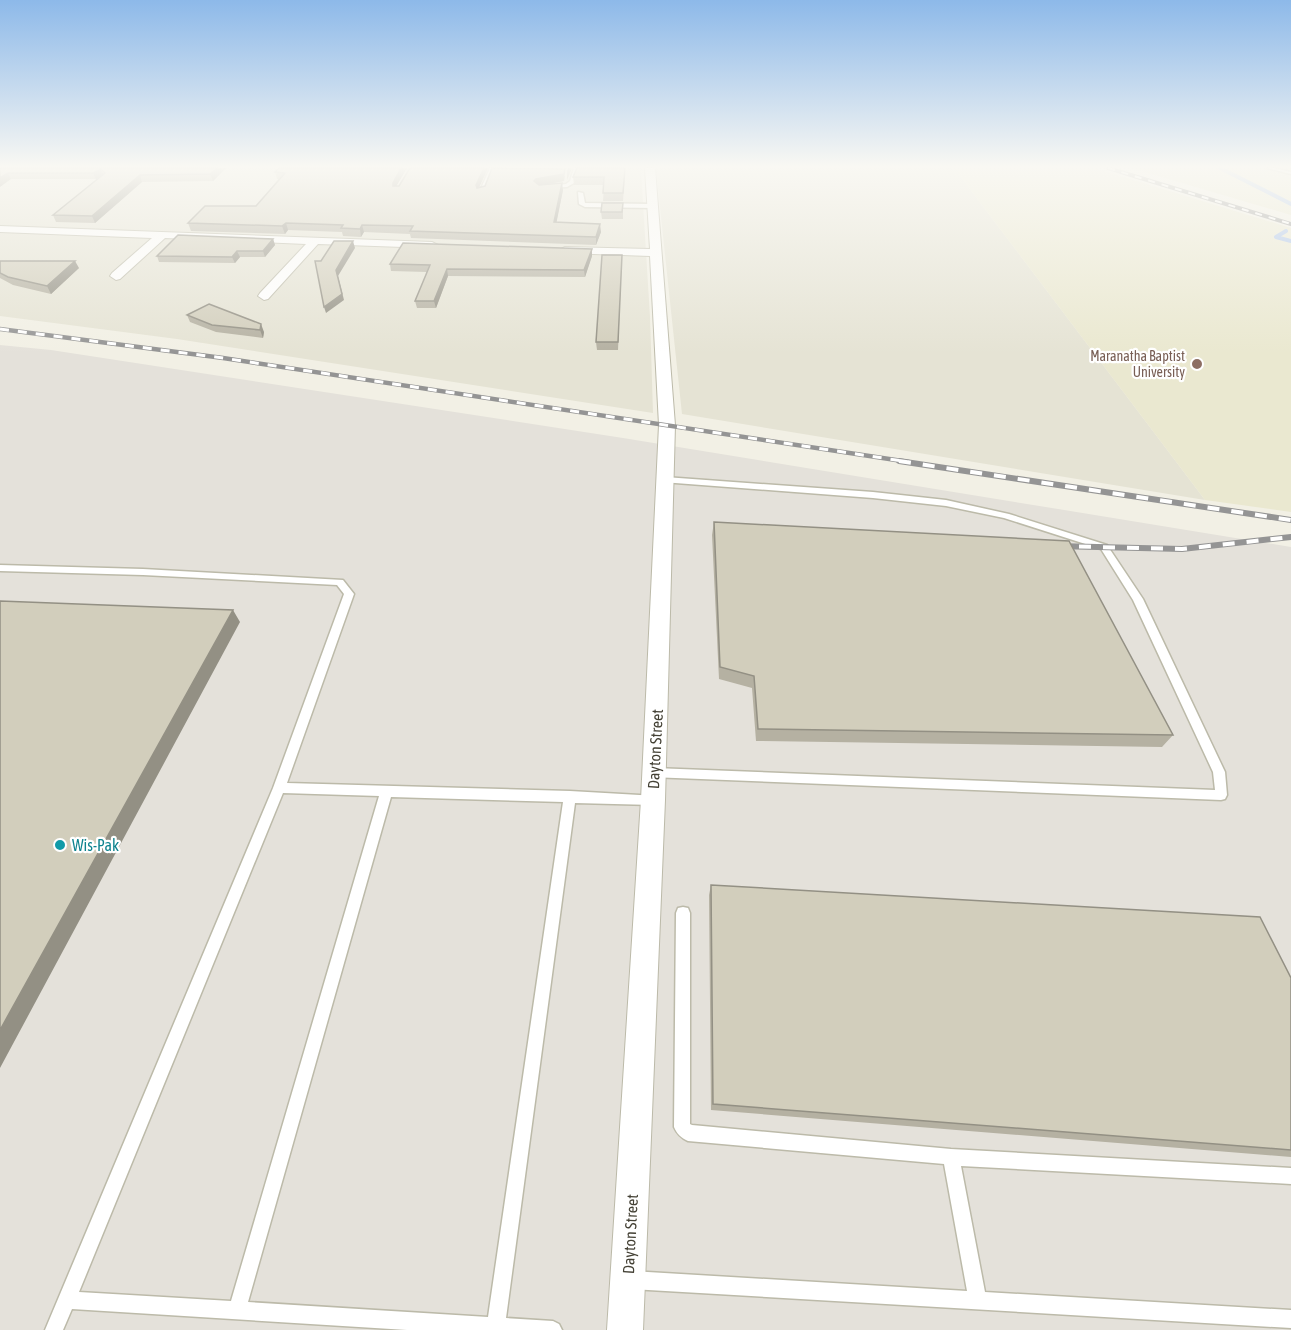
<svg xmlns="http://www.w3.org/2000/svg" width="1291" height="1330" font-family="'Asap Condensed',sans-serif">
<rect width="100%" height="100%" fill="#f2f0e5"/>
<path fill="#e5e3d4" d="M0 168H954L1205 500 682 414 656 170H641L650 317 653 413 177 339 0 316Z"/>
<path fill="#e4e1da" d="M0 345 51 350 623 438 1291 547V1330H0Z"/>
<path fill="#eae8d0" d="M954 168H1094L1291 228V512L1205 500Z
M1131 168H1291V215Z"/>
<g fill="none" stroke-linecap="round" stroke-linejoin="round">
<path stroke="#a5c0eb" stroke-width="4" d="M1220 168 1291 204
M1286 231 1276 237 1291 241"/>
<g stroke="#bcbaa9" stroke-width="3">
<path id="service" d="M490 168H494L484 192 479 193Z
M574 168H578L574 183 567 187 547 188V186L566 184 570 181Z
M1267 168H1274L1291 172V174Z
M578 192 583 193 585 203 653 204 656 206 653 208 585 207 579 204Z
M665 477 873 492 946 500 1009 514 1107 545 1143 599 1225 772 1227 795 1225 799 1221 800 650 777 648 773 650 769 654 768 1215 790 1213 772 1133 600 1101 549 1004 518 946 506 873 498 662 482V478Z
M0 565 143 569 343 580 354 594 287 783 570 791 657 796 659 800 657 804 653 805 575 803 506 1318 553 1321 559 1324 562 1330H407L72 1309 63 1330H45L273 788 344 594 337 585 143 575 0 571ZM283 793 379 796 231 1301 79 1292ZM391 797 563 802 488 1317 248 1302Z
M683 907 688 908 690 913V1124L692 1125 951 1149 1291 1168V1184L961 1166 985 1292 1291 1310V1328L631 1289 625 1286 622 1280 625 1274 631 1271 967 1291 944 1164 688 1141C681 1138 677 1134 674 1127L676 913 678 908Z"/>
</g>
<g stroke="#bcbaa9" stroke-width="2">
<path id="minor" d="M645 168H655L675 425 665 800 643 1330H607L641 800 659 425 650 256 565 253 559 250 565 247 650 249Z
M0 226 432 242 438 245 432 248 318 244 268 299 264 300 258 296 260 293 306 244 165 238 120 279 116 280 110 276 112 273 152 238 0 232Z"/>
</g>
<use href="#service" fill="#fff" fill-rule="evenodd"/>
<use href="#minor" fill="#fff" fill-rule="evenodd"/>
<g stroke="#949494" stroke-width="4">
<path id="rail-far2" d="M1108 168 1291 224"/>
</g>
<g stroke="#949494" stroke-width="4.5">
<path id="rail-far1" d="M0 329 223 358 909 462"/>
</g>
<g stroke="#949494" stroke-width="6">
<path id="rail" d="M899 461 1291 520
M1055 546 1182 549 1291 537"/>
</g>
<use href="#rail-far2" stroke="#fff" stroke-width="2" stroke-dasharray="7" stroke-linecap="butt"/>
<use href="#rail-far1" stroke="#fff" stroke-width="3" stroke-dasharray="9" stroke-linecap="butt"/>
<use href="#rail" stroke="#fff" stroke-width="4" stroke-dasharray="12" stroke-linecap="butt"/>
</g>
<path fill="#b5b1a2" d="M0 168H226L213 181 142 182 95 223 56 222 53 215 101 177 96 179H11Z
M407 168 396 186H399L410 168H488L479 187 485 186 492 168H514V169L565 176 564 181 542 185 563 190 556 223 601 232 596 245 411 238 410 234 364 232 361 237 343 236 342 232 288 230 285 234 191 231 188 223 256 206 279 179H277L275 172Z
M625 175 623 201H603L604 185H574L573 177Z
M623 203V219H602L601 212Z
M273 239 275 245 265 257H240L235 263 159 262 157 256Z
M592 249V256L585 277 448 276 436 308H417L415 301 427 272 391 271 390 264Z
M622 255 618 350H597L596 342Z
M0 261 79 268 51 294 13 285 0 278Z
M209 304 264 332 263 338 216 332 190 322 187 315Z
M714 522 1173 735 1162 747 756 741 752 688 719 679 712 535Z
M711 885 1291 978V1157L711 1110 709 895Z"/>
<path fill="#939084" d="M217 168H226L213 181 210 174Z
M401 168H407L394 190 393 183Z
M484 168H488L477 192 476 185Z
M568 168H572L567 180V171Z
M101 169 104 176 96 179 93 173Z
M565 169 564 181 537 186 534 181 536 179Z
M8 173 11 179 0 187V178Z
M140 175 142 182 95 223 92 216Z
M562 183 563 190 555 230 554 222Z
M286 223 288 230 285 234 282 226Z
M600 224 601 232 596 245V237Z
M362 225 364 232 361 237 360 229Z
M273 239 275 245 265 257 263 251Z
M353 241 355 248 338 276 344 300 326 313 324 307 336 270Z
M592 249V256L585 277 584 270Z
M237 251 240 257 235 263 232 257Z
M75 261 79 268 51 294 47 286Z
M447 269 448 276 436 308 434 301Z
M261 324 264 332 263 338 260 330Z
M233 610 240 622 0 1068V1030Z"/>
<path fill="#d2cebc" stroke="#939084" stroke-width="1.5" d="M0 168H217L210 174 140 175 92 216 53 215 105 173 101 169 93 173H8L0 178Z
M279 168H401L393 183V186H399L410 168H484L476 185 477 188 485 186 492 168 565 169 564 174 536 179 534 181 539 185 562 183 554 222 600 224 596 237 410 231 413 226 362 225 360 229 341 228 343 225 286 223 282 226 188 223 205 206H256L285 173 275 172Z
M577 168H625L623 193H603L604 177H573Z
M602 203H623L622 212H601Z
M178 235 273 239 263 251H237L232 257 157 256Z
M334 241H353L336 270 342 294 324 307 315 261H321Z
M403 243 592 249 584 270 447 269 434 301H415L430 265 390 264Z
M602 255H622L618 342H596Z
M0 261H75L47 286 8 277 0 273Z
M209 304 261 324 260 330 212 325 187 315Z
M714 522 1069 541 1173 735 758 729 754 676 720 667Z
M0 601 233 610 0 1030Z
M711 885 1260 917 1291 978V1150L713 1104Z"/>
<linearGradient id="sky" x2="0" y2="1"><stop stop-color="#8db9e9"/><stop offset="0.47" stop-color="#f9f8f3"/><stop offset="1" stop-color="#f9f8f3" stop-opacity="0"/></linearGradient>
<rect width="1291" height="354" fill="url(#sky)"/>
<circle fill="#8d6e63" stroke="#fff" stroke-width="2" cx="1197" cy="364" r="6"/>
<circle fill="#0f9aa8" stroke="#fff" stroke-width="2" cx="60" cy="845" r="6"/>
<g text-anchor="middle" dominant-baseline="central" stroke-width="4.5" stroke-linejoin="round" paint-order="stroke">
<g font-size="14" fill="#785e54" stroke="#fff" text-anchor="end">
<text x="1185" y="356">Maranatha Baptist<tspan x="1185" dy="16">University</tspan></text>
</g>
<g font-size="16" fill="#444135" stroke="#fff">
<text transform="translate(655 749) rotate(-87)">Dayton Street</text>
<text transform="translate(630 1234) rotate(-87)">Dayton Street</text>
</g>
<g font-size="16" fill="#0d838f" stroke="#fff" text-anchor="start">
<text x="72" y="845">Wis-Pak</text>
</g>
</g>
</svg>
